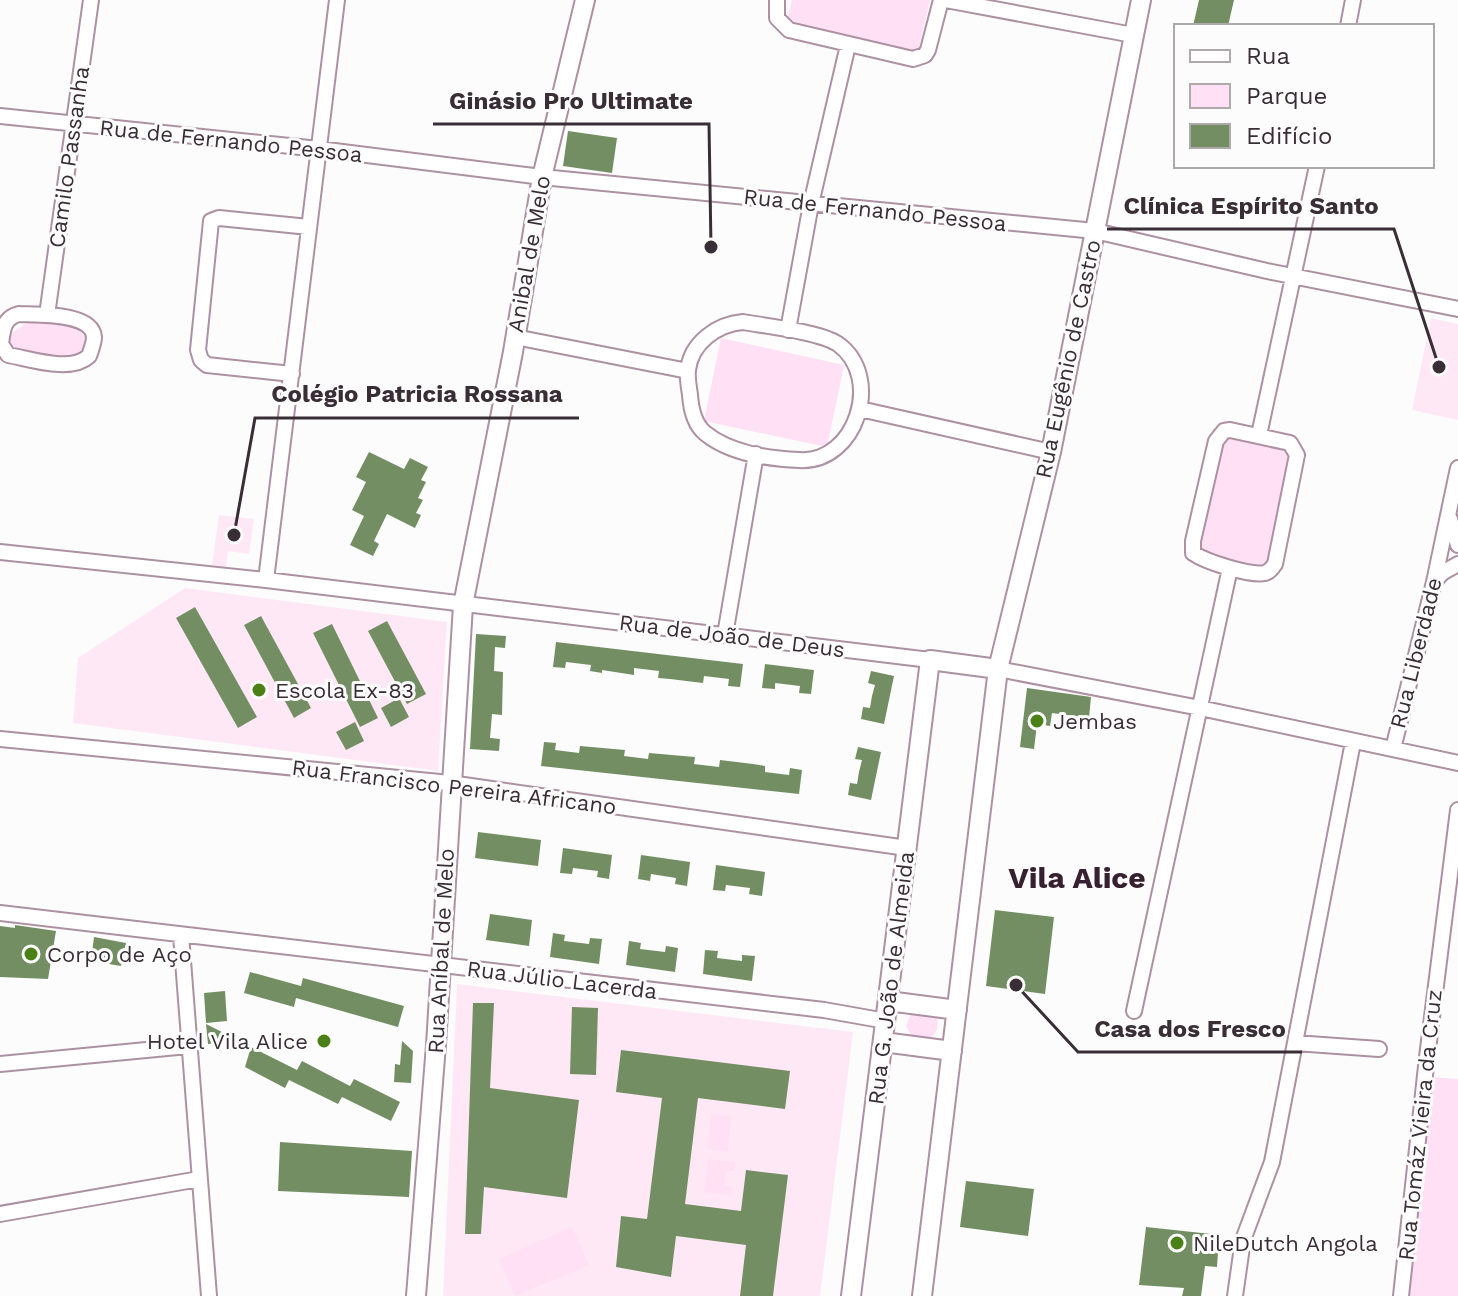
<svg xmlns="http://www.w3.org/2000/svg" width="1458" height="1296" font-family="'Work Sans',sans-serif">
<rect width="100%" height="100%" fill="#fcfcfc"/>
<path fill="#ffe8f6" d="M1431 318 1458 324V420L1412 410Z
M219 515 254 519 249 554 228 551 226 567 212 565Z
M185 588 447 622 438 771 73 723 78 658Z
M457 984 853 1032 820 1296H443Z"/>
<path fill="#ffe0f4" d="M792 0H930L918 52 787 20Z
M31 320 75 325 87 339 85 351 68 361 9 348 8 338 13 332Z
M721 338 844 365 827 447 704 421Z
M1223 435 1291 450 1266 569 1195 553Z
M912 1012 936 1016C940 1027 937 1036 925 1040L911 1035 906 1026Z
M1429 1077 1458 1079V1296H1408Z
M711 1114 731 1116 728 1152 708 1149Z
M708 1159 735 1162 734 1171H726L724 1185 732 1187 731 1195 704 1192Z
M572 1227 589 1265 515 1296 499 1259Z"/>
<path fill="#748e64" d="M1199 0H1234L1228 26H1193Z
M568 131 617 138 612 173 563 166Z
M369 452 404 469 410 458 428 467 421 480 426 482 418 498 423 500 416 513 421 515 415 528 387 514 374 541 379 544 373 556 350 545 364 516 352 510 366 482 356 477Z
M195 607 257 717 238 728 176 618Z
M261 616 311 708 294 718 244 625Z
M387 621 426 694 407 704 368 631Z
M332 624 378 718 360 727 313 633Z
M476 634 506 636 505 648 495 647 494 671 503 672 502 715 492 714 490 738 500 739 499 751 470 749Z
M556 642 743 664 740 687 728 686 729 679 704 676 703 683 670 679 658 678 659 671 634 668V675L602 670V673L590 671 591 665 566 662 565 668 553 667Z
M765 664 814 670 811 694 799 693 800 686 775 683V689L762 688Z
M871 671 894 676 884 724 861 719 863 707 870 708 872 696 875 685 868 683Z
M1027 688 1091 697 1089 718 1052 713 1050 726 1037 724 1034 749 1020 747Z
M399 698 409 717 391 727 381 708Z
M355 722 364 741 346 750 336 732Z
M544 742 556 743 555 750 579 753 580 746 625 750 624 756 648 759 649 753 695 757 694 764 719 767 720 760 753 764 765 766V772L789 775 790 768 802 770 799 794 541 766Z
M858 747 881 752 871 800 848 795 850 783 857 784 859 772 862 760 855 759Z
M478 832 541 840 538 866 475 858Z
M563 848 612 855 609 879 597 877 598 871 573 868 572 874 560 873Z
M641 855 690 862 687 886 675 884 676 878 651 874 650 881 638 879Z
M716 865 765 872 762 896 749 894 750 888 726 885 725 891 713 890Z
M995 910 1054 917 1045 994 986 986Z
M490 914 532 920 529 946 486 940Z
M15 925 56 931 48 979 0 977V926L15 928Z
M553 933 565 935 564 941 589 944 590 938 602 939 599 964 550 957Z
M94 937 126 943 121 966 91 961Z
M629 941 641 943 640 949 665 952 666 946 678 948 675 972 626 965Z
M705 950 718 951 717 958 742 961V955L755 956 752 981 703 974Z
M250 972 301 986 303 978 404 1006 398 1027 296 998 294 1007 244 993Z
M225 991 227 1021 206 1023 204 993Z
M473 1003H494L490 1088 579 1100 567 1198 484 1187 481 1234H465Z
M572 1007 598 1008 596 1075 570 1074Z
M206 1024 240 1041 208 1044Z
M402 1041 413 1051 411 1083 394 1082 395 1064 400 1065Z
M251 1047 297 1070 302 1061 350 1086 354 1079 400 1102 391 1121 342 1097 338 1104 289 1080 285 1088 245 1067Z
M621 1050 790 1071 785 1109 698 1098 685 1204 741 1211 746 1170 788 1175 773 1296H740L746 1245 676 1236 671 1277 616 1267 621 1216 647 1219 662 1098 616 1092Z
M280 1142 412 1151 409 1197 278 1191Z
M966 1181 1034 1189 1028 1236 960 1227Z
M1146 1227 1211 1234 1209 1252H1218L1217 1267 1205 1266 1201 1296H1182L1184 1288 1139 1285Z"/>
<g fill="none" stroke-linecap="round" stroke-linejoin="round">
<g stroke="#ad91a3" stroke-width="18">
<path id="minor" d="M777 0V18L789 30 913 59 925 55 928 50 941 0
M946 0 1133 35
M1348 26 1353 0
M0 116 319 149 542 177 1095 231 1267 271 1458 309
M19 314C36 315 92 312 94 337 94 343 91 350 89 356 71 373 31 359 8 355L1 344C3 330 3 318 19 314Z
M47 315 91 0
M743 322C766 326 820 332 838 344 884 377 856 464 799 460 769 459 729 453 705 433 694 424 691 409 690 395 689 387 687 378 688 370 691 343 717 324 743 322Z
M788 330 811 204 848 45
M515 337 688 371
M292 374 207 365 201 360 198 350 211 221 219 218 309 227
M860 409 1051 452
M1230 430 1290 443 1297 455 1275 564C1271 569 1271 571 1265 573 1250 576 1206 562 1193 553V541L1216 441 1224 431Z
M1259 435 1317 166
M1450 519 1458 545
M0 552 266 580 930 660
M266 580 337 0
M1434 582 1442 573 1458 564
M725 635 756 454
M998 669 1200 708 1458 763
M0 739 450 783 907 848
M1393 749 1434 582 1458 468
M0 913 824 1010 886 1021
M181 935 209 1296
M1134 1011 1230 568
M1295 1043 1379 1049
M0 1064 188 1046
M0 1214 199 1179
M1235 1296 1243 1240 1272 1162 1353 742
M1401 1296 1427 1057 1458 810"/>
</g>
<g stroke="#ad91a3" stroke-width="22">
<path id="tertiary" d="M888 1001 957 1010
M883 1042 952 1051
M416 1296 436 1045 463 605 513 352 542 177 585 0
M851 1296 930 660 998 669
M922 1296 998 669 1051 452 1141 0"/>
</g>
<use href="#minor" stroke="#fff" stroke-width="14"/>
<use href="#tertiary" stroke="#fff" stroke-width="18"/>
</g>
<g fill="#4a8016" stroke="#fcfcfc" stroke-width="3">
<circle cx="259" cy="690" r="8"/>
<circle cx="1037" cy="721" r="8"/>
<circle cx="31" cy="954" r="8"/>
<circle cx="324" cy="1041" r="8"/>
<circle cx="1177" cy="1243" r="8"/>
</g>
<g text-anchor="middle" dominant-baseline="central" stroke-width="6" stroke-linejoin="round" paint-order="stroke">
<g font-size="22" fill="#392e35" stroke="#fcfcfc">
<text transform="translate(231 141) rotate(6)">Rua de Fernando Pessoa</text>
<text transform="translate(69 157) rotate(-82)">Camilo Passanha</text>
<text transform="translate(875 210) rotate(6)">Rua de Fernando Pessoa</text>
<text transform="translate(529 254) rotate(-80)">Anibal de Melo</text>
<text transform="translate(1068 359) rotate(-78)">Rua Eugênio de Castro</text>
<text transform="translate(732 636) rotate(7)">Rua de João de Deus</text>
<text transform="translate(1416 653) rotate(-76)">Rua Liberdade</text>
<text transform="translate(454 787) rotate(7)">Rua Francisco Pereira Africano</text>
<text transform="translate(441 951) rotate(-87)">Rua Aníbal de Melo</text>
<text transform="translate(891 978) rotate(-83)">Rua G. João de Almeida</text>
<text transform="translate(562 980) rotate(7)">Rua Júlio Lacerda</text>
<text transform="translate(1420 1125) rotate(-84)">Rua Tomáz Vieira da Cruz</text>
</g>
<g font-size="22" fill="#392e35" stroke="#fcfcfc" text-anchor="start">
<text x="275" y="690">Escola Ex-83</text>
<text x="1053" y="721">Jembas</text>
<text x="47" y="954">Corpo de Aço</text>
<text x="308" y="1041" text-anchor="end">Hotel Vila Alice</text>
<text x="1193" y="1243">NileDutch Angola</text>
</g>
<g font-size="30" font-weight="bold" fill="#372130" stroke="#fcfcfc">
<text x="1077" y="877">Vila Alice</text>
</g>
</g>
<path fill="none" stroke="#392e35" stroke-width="3" d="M711 247L709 124H433M1439 367L1394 229H1107M234 535L255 418H579M1016 985L1078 1052H1302"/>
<g fill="#392e35" stroke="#fcfcfc" stroke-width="3">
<circle cx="711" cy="247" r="8"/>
<circle cx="1439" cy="367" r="8"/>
<circle cx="234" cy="535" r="8"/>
<circle cx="1016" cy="985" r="8"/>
</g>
<g font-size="24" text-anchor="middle" font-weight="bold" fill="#392e35" stroke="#fcfcfc" stroke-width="6" stroke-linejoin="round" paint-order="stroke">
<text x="571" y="109">Ginásio Pro Ultimate</text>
<text x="1251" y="214">Clínica Espírito Santo</text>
<text x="417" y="402">Colégio Patricia Rossana</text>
<text x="1190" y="1037">Casa dos Fresco</text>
</g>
<rect x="1174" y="24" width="260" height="144" fill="#fcfcfc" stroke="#aeaaac" stroke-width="2"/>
<rect x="1190" y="50" width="40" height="12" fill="#ffffff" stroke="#aeaaac" stroke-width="2"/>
<text x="1246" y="64" font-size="24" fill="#392e35">Rua</text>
<rect x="1190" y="84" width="40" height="24" fill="#ffe0f4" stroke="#aeaaac" stroke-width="2"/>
<text x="1246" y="104" font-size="24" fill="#392e35">Parque</text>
<rect x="1190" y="124" width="40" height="24" fill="#748e64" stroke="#aeaaac" stroke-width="2"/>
<text x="1246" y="144" font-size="24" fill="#392e35">Edifício</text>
</svg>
